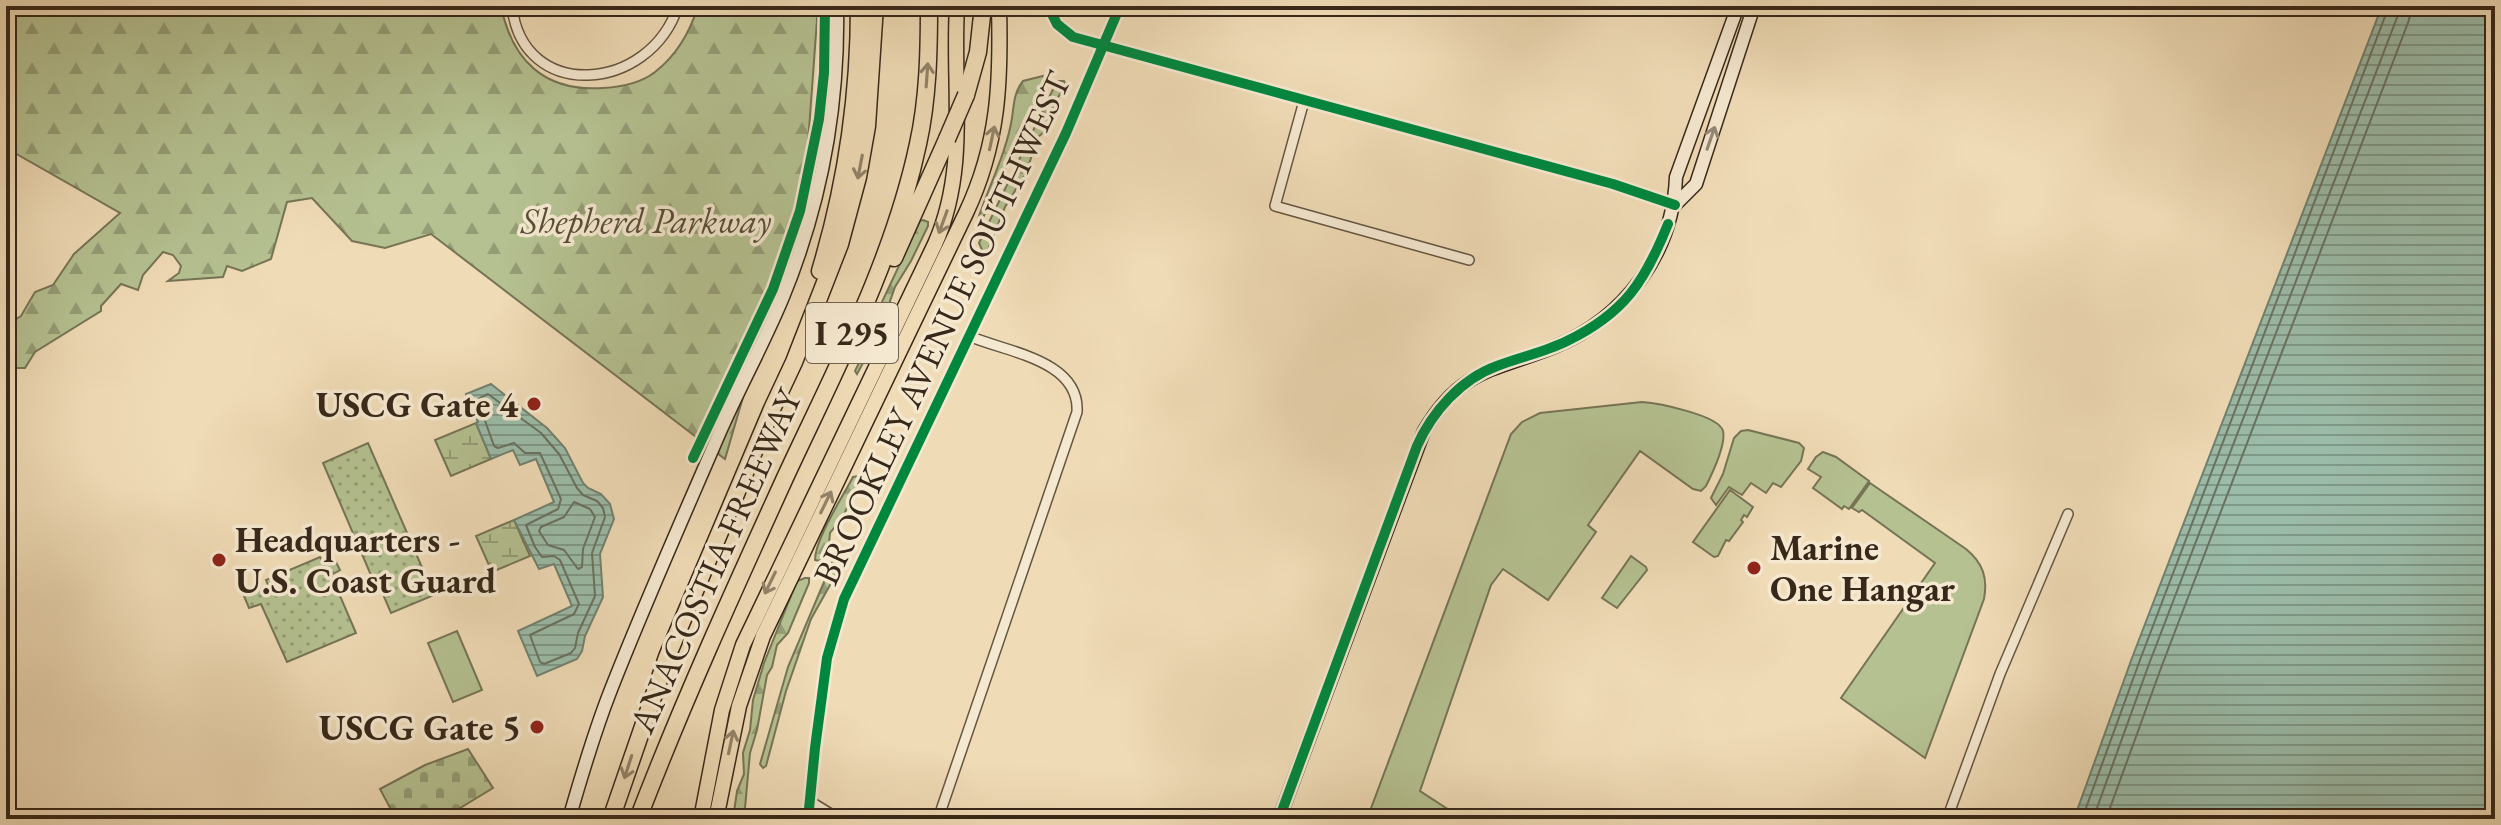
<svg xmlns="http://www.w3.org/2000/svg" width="2501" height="825" font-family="'EB Garamond',serif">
<defs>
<pattern id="forest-firs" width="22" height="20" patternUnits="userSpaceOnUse" patternTransform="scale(2)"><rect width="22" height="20" fill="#b5c191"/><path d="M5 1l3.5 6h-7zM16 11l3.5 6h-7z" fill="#949d76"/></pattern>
<pattern id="wetland-marsh" width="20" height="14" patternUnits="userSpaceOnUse" patternTransform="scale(2)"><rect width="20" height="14" fill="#b5c191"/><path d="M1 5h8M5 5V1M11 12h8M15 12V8" fill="none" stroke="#949d76"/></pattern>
<pattern id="cemetery-stones" width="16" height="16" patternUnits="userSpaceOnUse" patternTransform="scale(2)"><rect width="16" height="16" fill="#b5c191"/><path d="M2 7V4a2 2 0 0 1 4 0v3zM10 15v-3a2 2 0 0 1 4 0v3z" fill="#949d76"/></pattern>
<pattern id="garden-dots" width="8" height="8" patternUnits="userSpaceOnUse" patternTransform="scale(2)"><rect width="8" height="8" fill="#b5c191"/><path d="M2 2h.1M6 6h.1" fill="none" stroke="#949d76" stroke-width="1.8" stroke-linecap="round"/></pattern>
<pattern id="water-rules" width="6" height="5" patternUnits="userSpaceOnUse" patternTransform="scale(2)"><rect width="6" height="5" fill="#9bbca9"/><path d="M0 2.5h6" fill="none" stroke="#7f9989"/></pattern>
</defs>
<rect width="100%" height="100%" fill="#efdbb6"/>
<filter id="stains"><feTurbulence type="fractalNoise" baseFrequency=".0025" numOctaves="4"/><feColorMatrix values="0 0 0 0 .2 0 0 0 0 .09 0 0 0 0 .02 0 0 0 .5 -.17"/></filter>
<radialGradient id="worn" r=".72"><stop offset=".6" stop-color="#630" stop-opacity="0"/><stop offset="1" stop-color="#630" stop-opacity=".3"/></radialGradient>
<path fill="#b5c191" stroke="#767455" stroke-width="2" d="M1642 402C1657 403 1719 415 1723 431 1726 444 1712 474 1706 486L1701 491 1693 489 1640 451 1588 525 1596 532 1548 600 1503 569 1491 585 1420 791 1463 819H1367L1511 434 1522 422 1540 413Z
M1748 430 1799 443 1804 448 1801 461 1781 487 1773 483 1766 493 1751 483 1742 495 1729 487 1716 505 1711 498 1723 474 1734 438 1741 431Z
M1823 452 1836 457 1869 481 1849 509 1844 506 1842 509 1813 488 1821 477 1808 469 1816 457Z
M1870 483 1966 549C1983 563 1988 578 1984 599L1925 758 1841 698 1935 563 1862 510 1859 512 1852 508Z
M1730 490 1753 507 1747 517 1744 515 1741 520 1743 522 1729 541 1726 540 1718 556 1714 557 1693 542Z
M1631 556 1646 567 1647 570 1617 608 1602 598Z
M457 631 482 690 453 702 428 643Z"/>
<path fill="url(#forest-firs)" stroke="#767455" stroke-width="2" d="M10 6H501C512 61 545 92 603 88 621 87 641 83 655 72 677 55 690 32 698 6H818L805 184 725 459 431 234 385 248 352 241 312 198 287 202 271 259 242 271 227 266 223 277 168 281 179 273 181 266 173 255 163 252 143 275 138 290 121 284 101 306V311L35 352 25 368H17L6 360V325L21 316 35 292 53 285 74 254 120 213 6 148V35Z
M1043 76 1045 81 978 229 977 222C988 187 1006 155 1012 118 1014 104 1014 92 1023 81Z
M1057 81H1064L1066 85 1057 99 1049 128 1038 137 1026 173 1005 207 987 252H983L979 243Z
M923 220 928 222V226L911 261 895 287 878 335 857 374 855 371 869 343 881 304 920 221Z
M858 476 861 481 842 518 830 533 829 543 820 561 815 560C815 539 842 498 853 477Z
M843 550 846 553 844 560 811 619 786 691 766 766 763 768 760 764 788 667 835 556Z
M805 578H809V583L788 633 777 645 772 667 767 675 757 730 750 753 744 819H733L737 791 744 774 743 753 750 730 753 700 764 663 797 581Z"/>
<path fill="url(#wetland-marsh)" stroke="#767455" stroke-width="2" d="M476 423 491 459 451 476 435 440Z
M514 520 530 556 492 572 476 536Z"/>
<path fill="url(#cemetery-stones)" stroke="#767455" stroke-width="2" d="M468 749 493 788 442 819H396L380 789 425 765Z"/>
<path fill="url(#garden-dots)" stroke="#767455" stroke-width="2" d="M368 443 434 595 391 613 377 580 370 573 323 463Z
M320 557 324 565 335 560 340 570 331 575 356 633 287 662 261 604 249 608 244 596 268 585 266 580Z"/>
<path fill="url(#water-rules)" stroke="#73816f" stroke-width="2" d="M2382 6H2495V819H2074L2132 658Z
M491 384 547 428 565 448 583 483 588 488 601 494 610 504 614 519 600 554 603 597 585 636 582 651 577 659 537 676 518 631 572 606 554 564 539 569 514 520 554 502 536 459 520 465 513 450 491 459 476 423 478 422 466 394Z"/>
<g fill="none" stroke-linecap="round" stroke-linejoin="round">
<path stroke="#697261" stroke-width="2" d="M488 394 541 433 559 454 577 488 583 495 597 501 603 508 605 517 592 553 595 596 578 633 575 648 571 653 544 664 540 662 530 635 574 614 579 604 560 560 554 556 542 557 535 547 526 525 558 509 561 499 540 453H525L514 443 498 448 494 446 478 401 480 398Z
M574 502 590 509 595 517 583 549 582 567 578 569 564 550 548 545 539 531 541 527 564 517Z
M2082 819 2140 660 2389 6
M2093 819 2149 664 2398 15 2399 6
M2106 819 2161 668 2409 20 2411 6"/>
<g stroke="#655540" stroke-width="12">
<path id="street" d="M512 6C522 103 650 93 678 6
M1048 6 1057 24 1073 37 1613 184 1675 205
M1304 101 1275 206 1469 260
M811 802 839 819
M808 819 815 748 827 658 844 599 1066 133 1120 6
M938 819 1077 412C1080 360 1006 352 969 336
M1947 819 2000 674 2068 514"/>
</g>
<g stroke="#372819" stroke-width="15">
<path id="secondary" d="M1675 205 1696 184 1754 6
M569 819C581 777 594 733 610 692 644 605 682 520 719 434 739 388 764 343 783 297 821 204 839 106 837 6
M1279 819 1424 431C1461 368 1495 371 1554 347 1625 318 1673 253 1676 177L1738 6"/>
</g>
<g stroke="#372819" stroke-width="17">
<path id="primary" d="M701 819 722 710 743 645 935 244C969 168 952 86 957 6
M716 819 739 706 763 636 966 213C999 143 1001 82 999 6"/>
</g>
<g stroke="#372819" stroke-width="19">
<path id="highway" d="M966 95 978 52 983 6
M894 258 947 139
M820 271C846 185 859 96 859 6
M611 819 667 657 772 409 794 362 840 244 858 177 867 126 875 6
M638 819C682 704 733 592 784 480 834 372 893 262 918 144 928 99 929 52 929 6"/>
</g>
<use href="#street" stroke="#f5e8d0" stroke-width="9"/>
<use href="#secondary" stroke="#f5e8d0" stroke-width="12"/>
<use href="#primary" stroke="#efdbb6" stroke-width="14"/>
<use href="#highway" stroke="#efdbb6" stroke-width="16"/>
<g stroke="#372819" stroke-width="19" stroke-linecap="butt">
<path id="highway-bridge" d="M947 139 966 95"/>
</g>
<use href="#highway-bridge" stroke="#efdbb6" stroke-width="16"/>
<g stroke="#f5e8d0" stroke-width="15">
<path id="cycleway" d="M1048 6 1057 24 1073 37 1613 184 1675 205
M693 458 773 289 800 211 819 119 824 73 825 6
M808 819 815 748 827 658 844 599 1066 133 1120 6
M1279 819 1417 446C1432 412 1461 379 1497 366 1520 357 1545 352 1567 341 1625 313 1645 281 1668 224"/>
</g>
<use href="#cycleway" stroke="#00873e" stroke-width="10"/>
</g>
<defs><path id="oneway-shaft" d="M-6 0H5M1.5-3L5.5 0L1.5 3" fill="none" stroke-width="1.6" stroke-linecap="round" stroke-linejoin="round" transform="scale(2)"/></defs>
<g stroke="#938268">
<use href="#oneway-shaft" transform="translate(927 75) rotate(-86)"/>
<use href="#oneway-shaft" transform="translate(992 138) rotate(-78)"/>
<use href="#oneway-shaft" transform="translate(860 167) rotate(101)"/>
<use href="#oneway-shaft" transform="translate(943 222) rotate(110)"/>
<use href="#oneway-shaft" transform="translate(826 502) rotate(-64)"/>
<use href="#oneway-shaft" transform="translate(770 583) rotate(116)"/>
<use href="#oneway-shaft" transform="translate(731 742) rotate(-78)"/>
<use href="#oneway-shaft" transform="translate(628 767) rotate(108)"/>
</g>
<use stroke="#968874" href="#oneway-shaft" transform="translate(1711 138) rotate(-71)"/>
<g fill="#8f2418" stroke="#f5e8d0" stroke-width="3">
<circle cx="534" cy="404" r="8"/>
<circle cx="219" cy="560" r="8"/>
<circle cx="1754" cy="568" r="8"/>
<circle cx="537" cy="727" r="8"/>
</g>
<g text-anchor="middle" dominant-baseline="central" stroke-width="7" stroke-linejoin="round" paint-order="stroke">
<rect fill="#f5e8d0" stroke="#706250" stroke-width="2" x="806" y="303" width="92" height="60" rx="6"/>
<g font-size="34" font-weight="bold" fill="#372819">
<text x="852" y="333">I 295</text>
</g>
<g font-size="36" font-style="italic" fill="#564e37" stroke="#f5e8d0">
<text x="646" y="220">Shepherd Parkway</text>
</g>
<g font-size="36" fill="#372819" stroke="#f5e8d0">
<text transform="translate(942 328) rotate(-65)">BROOKLEY AVENUE SOUTHWEST</text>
<text transform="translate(715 561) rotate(-66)">ANACOSTIA FREEWAY</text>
</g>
<g font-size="36" font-weight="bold" fill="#372819" stroke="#f5e8d0" text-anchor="end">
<text x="518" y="404">USCG Gate 4</text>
<text x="235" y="539" text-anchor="start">Headquarters -<tspan x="235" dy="41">U.S. Coast Guard</tspan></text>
<text x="1770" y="547" text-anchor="start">Marine<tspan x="1770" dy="41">One Hangar</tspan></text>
<text x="521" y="727">USCG Gate 5</text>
</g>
</g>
<rect width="2501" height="825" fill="none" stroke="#efdbb6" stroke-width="32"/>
<rect x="8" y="8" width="2485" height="809" fill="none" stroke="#372819" stroke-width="4"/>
<rect x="16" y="16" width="2469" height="793" fill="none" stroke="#372819" stroke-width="2"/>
<rect width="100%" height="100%" filter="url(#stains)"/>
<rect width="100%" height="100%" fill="url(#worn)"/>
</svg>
